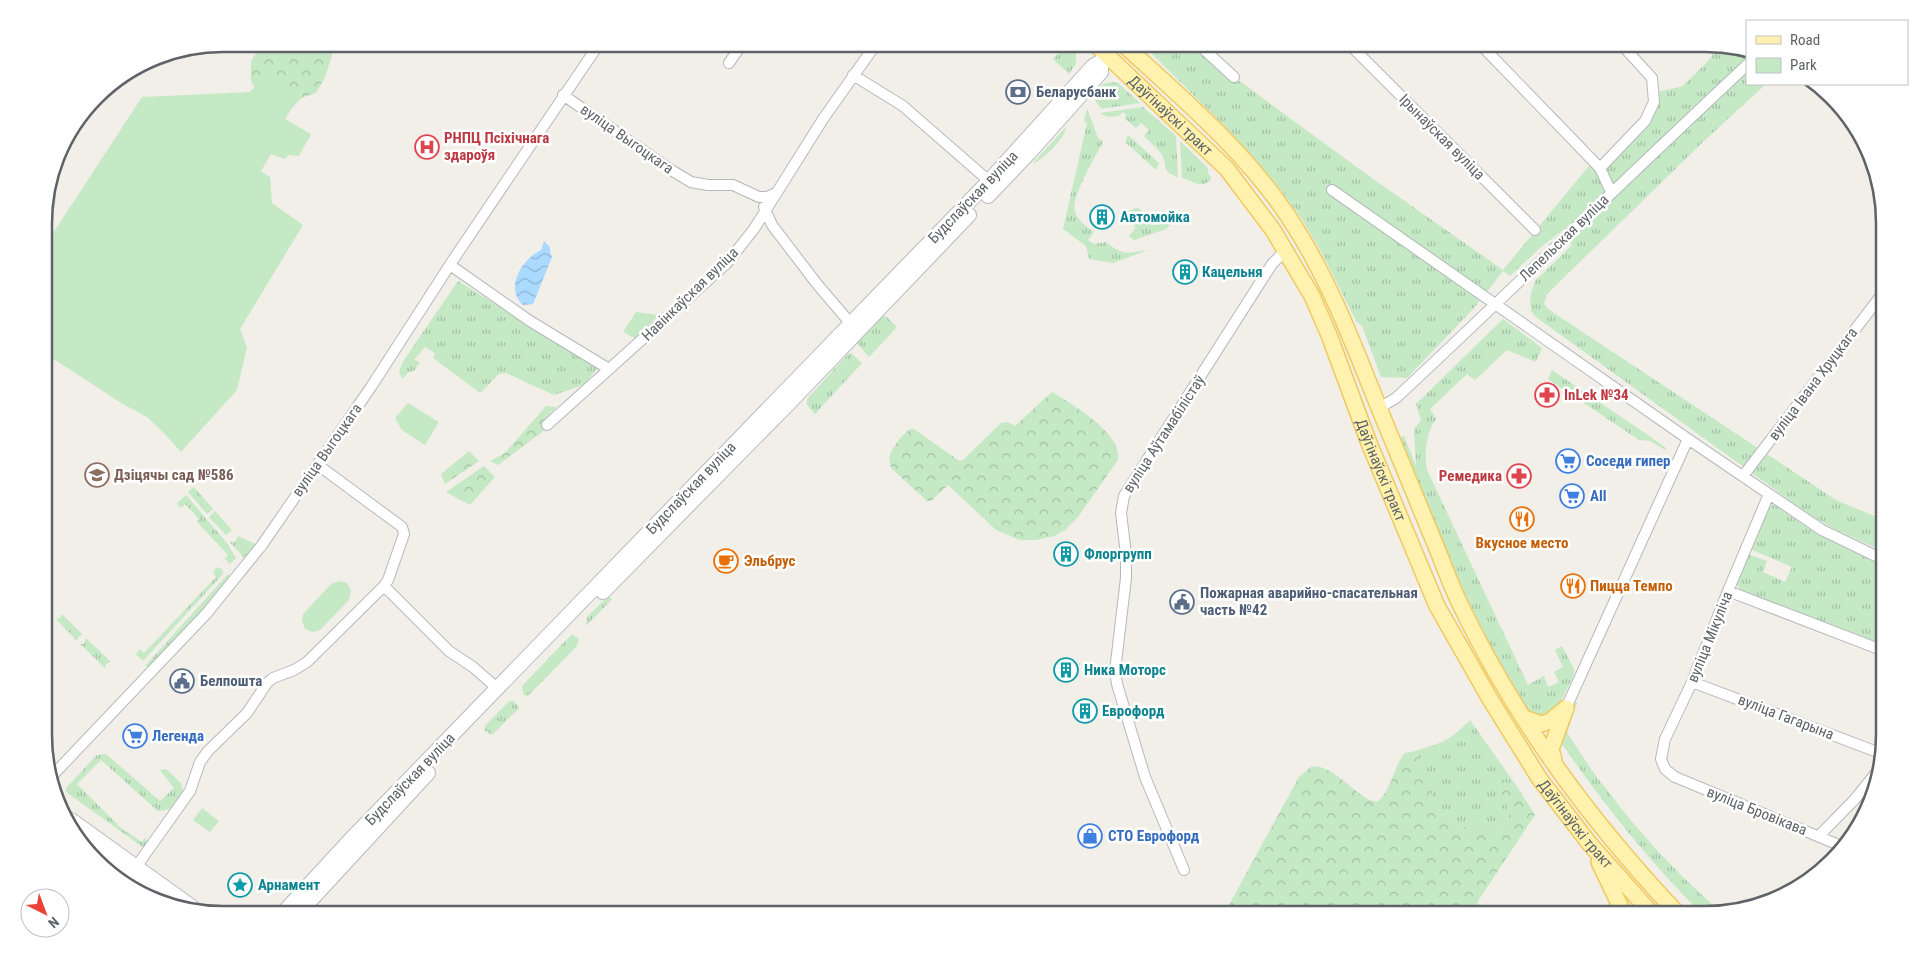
<svg xmlns="http://www.w3.org/2000/svg" width="1928" height="958" font-family="'Roboto Condensed',sans-serif">
<defs>
<pattern id="grass-tufts" width="24" height="20" patternUnits="userSpaceOnUse" patternTransform="scale(1.25)"><rect width="24" height="20" fill="#c5e8c5"/><path d="M3 7l-1-3M5 7V3M7 7l1-3M15 17l-1-3M17 17v-4M19 17l1-3" fill="none" stroke="#a3c0a4"/></pattern>
<pattern id="forest-crowns" width="20" height="18" patternUnits="userSpaceOnUse" patternTransform="scale(1.25)"><rect width="20" height="18" fill="#c5e8c5"/><path d="M2 6a3 3 0 1 1 6 0M12 15a3 3 0 1 1 6 0" fill="none" stroke="#a3c0a4"/></pattern>
<pattern id="water-waves" width="16" height="10" patternUnits="userSpaceOnUse" patternTransform="scale(1.25)"><rect width="16" height="10" fill="#aadaff"/><path d="M0 5q4-4 8 0t8 0" fill="none" stroke="#8eb4d2"/></pattern>
</defs>
<rect width="100%" height="100%" fill="#f1efe8"/>
<path fill="url(#grass-tufts)" d="M1067 44 1076 53V64L1069 74 1053 59Z
M1142 44H1198L1234 77 1362 171 1503 270 1593 161 1600 168 1644 121 1653 93 1683 86 1707 62 1719 47 1747 53V84H1766L1704 141 1547 294 1544 304 1548 309 1836 500 1884 520V552L1833 528 1810 515 1536 317 1531 311 1530 297 1535 281 1572 245 1565 236 1606 196 1540 248 1510 276 1503 271 1474 308 1407 378 1381 377 1362 326 1356 321C1337 284 1320 245 1296 211 1253 149 1194 97 1142 44Z
M1111 82 1118 83 1140 103 1101 109 1095 100V93L1103 84Z
M1143 107 1176 136 1178 177C1160 171 1169 167 1162 155 1158 148 1149 142 1144 136L1149 130 1141 123 1136 128 1124 118 1127 115 1123 112 1119 116C1112 117 1106 118 1100 113Z
M1087 108 1098 138 1103 142C1096 156 1070 198 1075 212 1078 221 1087 227 1094 232L1088 240 1094 244 1106 242C1123 256 1126 253 1148 250L1113 263 1089 259 1086 246 1063 229 1087 123 1084 121Z
M1066 127C1065 139 1043 160 1032 164Z
M1128 135 1159 163 1156 170 1125 142Z
M1180 141 1207 167 1209 175 1212 178C1203 190 1193 181 1182 178Z
M1136 208 1140 209 1145 214 1158 218 1185 210 1166 229 1134 240 1129 236 1136 227 1123 217 1128 211Z
M458 281 598 368 583 385 554 395 506 373 499 374 480 393 433 358 435 353 425 347 414 360 420 362 414 371 409 372 402 379 399 371 404 360Z
M881 315 887 317 897 327 869 357 857 343Z
M1503 319 1542 348 1536 362 1507 350 1475 380 1467 374 1430 409 1436 419C1426 433 1424 453 1427 470L1528 685 1544 676 1548 687 1559 682 1554 672 1563 667 1555 650 1562 646 1574 669V674L1554 716 1534 719C1504 678 1482 631 1461 585 1439 537 1418 488 1398 439L1404 436 1416 466 1414 429 1421 420 1416 404Z
M851 353 862 363 815 414 807 405V399L848 354Z
M1552 370 1652 438 1666 448 1665 450 1650 441 1639 440 1548 379Z
M194 487 213 509 207 514 188 492Z
M186 495 226 542 236 558 230 564 225 559 228 555 197 522 199 519 185 504 180 508 177 503Z
M1774 504C1807 530 1845 550 1884 565V647L1742 593 1735 582 1748 554 1767 561 1763 572 1785 582 1792 567 1750 549 1768 507Z
M215 511 232 530 226 535 209 517Z
M238 536 257 545 246 560 230 542H235Z
M217 567 223 570V574L143 661 136 654 140 649 144 653 216 577 213 572Z
M228 574 231 578 152 667 145 666Z
M608 596 612 599 586 626 587 617Z
M62 614 83 635 79 636 77 641 56 619 60 618Z
M572 634 579 639 577 646 530 694 526 696 523 694 522 686Z
M86 638 111 662 106 664 105 668 80 644H84Z
M509 701H514L519 708 492 735 484 730 485 726Z
M1575 702 1577 703 1567 733C1579 750 1590 769 1604 786 1638 832 1678 875 1721 912L1702 914C1648 860 1602 802 1559 740Z
M1470 720 1523 795 1510 783 1499 789C1503 798 1512 811 1508 822 1501 841 1452 826 1442 815 1430 801 1426 769 1415 751 1440 744 1451 740 1470 720Z
M106 754 160 801 174 788 160 770 166 769 181 783 183 790C176 804 175 810 158 811L101 760 77 784 122 829 142 842 145 838 148 842 144 848 66 792V788L97 755Z"/>
<path fill="url(#forest-crowns)" d="M262 44H327L333 52 325 77 316 93 301 98 290 110 261 98 251 81V61Z
M51 187C61 201 53 213 44 225V211Z
M1052 392C1072 404 1123 434 1118 460L1078 517 1065 530 1054 536 1036 540H1020L996 530 948 485 931 501H927L891 468 889 458 892 450 900 438 910 429H914L958 460H963L1001 423 1007 422 1015 426Z
M546 406 556 407 541 423 546 429 498 465 490 461 505 453Z
M469 451 479 461 445 484 441 474Z
M484 466 495 477 470 505 446 492Z
M1415 751C1426 769 1431 802 1442 815 1452 826 1501 841 1508 822 1512 811 1503 798 1499 789L1500 784 1505 782C1520 786 1527 803 1535 815L1478 901 1479 914H1224L1299 777C1303 774 1307 769 1311 767 1333 762 1356 799 1377 802 1392 790 1393 767 1405 753Z"/>
<path fill="#c5e8c5" d="M262 78 299 97 285 119 311 134 299 156 288 155 285 159 271 154 261 171 270 177 272 203 303 225 240 329 247 347 237 390 181 452 163 432 147 417 123 404 44 353V247L142 97 250 92Z
M636 312 658 315 636 339 623 332Z
M408 403 439 422 425 445 402 430 395 418Z
M339 581 347 583 351 591 349 600 320 630 313 632 305 629 302 621 303 614 331 584Z
M202 808 219 821 210 832 193 820Z"/>
<path fill="url(#water-waves)" d="M544 241 550 247V252L552 257 533 304 523 305C504 288 522 259 541 250Z"/>
<g fill="none" stroke-linecap="round" stroke-linejoin="round">
<g stroke="#b5b8bc" stroke-width="12">
<path id="street" d="M1198 44 1234 77
M1349 44 1535 230
M1480 44 1600 168 1611 192
M729 63 742 44
M853 75 903 106 989 181
M563 95 671 170 691 182 708 185H733L759 197H767L776 193
M1600 168 1645 121 1654 102 1652 78 1621 44
M1332 190 1688 439 1822 530 1884 560
M764 207 772 225 817 284 851 324
M450 265 530 321 609 369
M1379 408 1396 398C1514 288 1629 175 1747 65
M547 425 727 263 754 229 823 119 876 44
M1743 476 1883 293
M1769 494 1728 591 1692 682 1665 739 1661 759 1665 769 1675 777 1839 845
M384 586 449 651 473 667 497 688
M1728 591 1884 651
M1692 682 1880 753
M1566 708 1688 439
M52 776 207 613 262 545 371 387 453 260 599 44
M1819 836 1855 799 1875 774
M136 867 190 791 200 762 208 751 247 713 267 683 273 678 294 670 307 662 384 586 388 580 404 534 402 527 318 465
M1184 870 1145 777 1117 684 1115 671 1126 578V554L1121 513 1124 496 1272 264 1286 250"/>
</g>
<g stroke="#b6babf" stroke-width="16">
<path id="secondary" d="M988 196 1029 153 1086 89 1101 72V63
M603 592 793 399 969 215
M71 820 192 907
M79 841 155 898
M282 914 353 837 989 181 1093 66 1109 57
M298 914 428 773"/>
</g>
<g stroke="#f2c960" stroke-width="18">
<g id="primary">
<path id="s1" d="M1095 44 1227 169 1273 230 1312 296 1329 335 1369 443 1437 606 1490 699 1539 778 1589 843 1652 914"/>
<path d="M1123 44C1184 100 1251 156 1295 227 1331 284 1354 346 1379 408 1397 451 1415 495 1433 539 1442 560 1449 581 1459 602 1513 716 1591 822 1678 914"/>
<path d="M1524 718 1541 724 1550 721 1565 709"/>
<path d="M1554 760 1551 749 1566 708"/>
<path d="M1599 862 1624 914"/>
</g>
</g>
<use href="#street" stroke="#fff" stroke-width="10"/>
<use href="#secondary" stroke="#fff" stroke-width="14"/>
<use href="#primary" stroke="#fff2af" stroke-width="15"/>
</g>
<defs>
<g id="bank-ring" transform="scale(1.25)"><circle r="9.5" fill="#fff" stroke="#5c6f8a" stroke-width="1.5"/><path d="M-6-4H6V4H-6ZM0-2.3a2.3 2.3 0 1 0 0 4.6a2.3 2.3 0 1 0 0-4.6Z" fill="#5c6f8a"/></g>
<g id="hospital-ring" transform="scale(1.25)"><circle r="9.5" fill="#fff" stroke="#e0444e" stroke-width="1.5"/><path d="M-5-5h3v3.5h4V-5h3V5h-3V1.5h-4V5h-3Z" fill="#e0444e"/></g>
<g id="building-ring" transform="scale(1.25)"><circle r="9.5" fill="#fff" stroke="#0f9aa8" stroke-width="1.5"/><path d="M-4-6H4V6H1V3H-1V6H-4ZM-2.5-4.3h1.7v1.8h-1.7ZM.8-4.3h1.7v1.8H.8ZM-2.5-1h1.7V.8h-1.7ZM.8-1h1.7V.8H.8Z" fill="#0f9aa8"/></g>
<g id="pharmacy-ring" transform="scale(1.25)"><circle r="9.5" fill="#fff" stroke="#e0444e" stroke-width="1.5"/><path d="M-2-6h4v4h4v4h-4v4h-4v-4h-4v-4h4Z" fill="#e0444e"/></g>
<g id="supermarket-ring" transform="scale(1.25)"><circle r="9.5" fill="#fff" stroke="#3f7fe0" stroke-width="1.5"/><path d="M-6-5.5h2.5l.6 2H6L4.5 2H-2.5L-4.4-4H-6ZM-1.5 3.2a1.3 1.3 0 1 0 .1 0ZM3 3.2a1.3 1.3 0 1 0 .1 0Z" fill="#3f7fe0"/></g>
<g id="school-ring" transform="scale(1.25)"><circle r="9.5" fill="#fff" stroke="#8d6e63" stroke-width="1.5"/><path d="M0-5L7-2L0 1L-7-2ZM-4 1L0 2.5L4 1V4Q0 6-4 4Z" fill="#8d6e63"/></g>
<g id="restaurant-ring" transform="scale(1.25)"><circle r="9.5" fill="#fff" stroke="#e8710a" stroke-width="1.5"/><path d="M-5-6h1v4h1v-4h1v4h1v-4h1v5L-1.5 .5V6h-2V.5L-5-1ZM5-6V6H3V1.5H1.5Q1.5-4 5-6Z" fill="#e8710a"/></g>
<g id="cafe-ring" transform="scale(1.25)"><circle r="9.5" fill="#fff" stroke="#e8710a" stroke-width="1.5"/><path d="M-5.5-4.5H6V0H3Q3 3.5 0 3.5H-2.5Q-5.5 3.5-5.5 0ZM3-3.2v2h1.7v-2ZM-6 4.5H4V6H-6Z" fill="#e8710a"/></g>
<g id="civic-ring" transform="scale(1.25)"><circle r="9.5" fill="#fff" stroke="#5c6f8a" stroke-width="1.5"/><path d="M-.6-6.5H3V-4.5H.6V-3L4-1V1h2V6H-6V1h2V-1L-.6-3ZM-1.2 2.5V6h2.4V2.5Z" fill="#5c6f8a"/></g>
<g id="shop-ring" transform="scale(1.25)"><circle r="9.5" fill="#fff" stroke="#3f7fe0" stroke-width="1.5"/><path d="M-5-2.5h2.3a2.7 3.5 0 0 1 5.4 0H5L5.5 6h-11ZM-1.5-2.5h3a1.5 2.3 0 0 0-3 0Z" fill="#3f7fe0"/></g>
<g id="sight-ring" transform="scale(1.25)"><circle r="9.5" fill="#fff" stroke="#0f9aa8" stroke-width="1.5"/><path d="M0-6L1.8-2.2L6-1.7L2.9 1.2L3.7 5.4L0 3.3L-3.7 5.4L-2.9 1.2L-6-1.7L-1.8-2.2Z" fill="#0f9aa8"/></g>
</defs>
<g fill-rule="evenodd">
<use href="#bank-ring" x="1018" y="92"/>
<use href="#hospital-ring" x="427" y="147"/>
<use href="#building-ring" x="1102" y="217"/>
<use href="#building-ring" x="1185" y="272"/>
<use href="#pharmacy-ring" x="1547" y="395"/>
<use href="#supermarket-ring" x="1568" y="461"/>
<use href="#school-ring" x="97" y="475"/>
<use href="#pharmacy-ring" x="1519" y="476"/>
<use href="#supermarket-ring" x="1572" y="496"/>
<use href="#restaurant-ring" x="1522" y="519"/>
<use href="#building-ring" x="1066" y="554"/>
<use href="#cafe-ring" x="726" y="561"/>
<use href="#restaurant-ring" x="1573" y="586"/>
<use href="#civic-ring" x="1182" y="602"/>
<use href="#building-ring" x="1066" y="670"/>
<use href="#civic-ring" x="182" y="681"/>
<use href="#building-ring" x="1085" y="711"/>
<use href="#supermarket-ring" x="135" y="736"/>
<use href="#shop-ring" x="1090" y="836"/>
<use href="#sight-ring" x="240" y="885"/>
</g>
<g text-anchor="middle" dominant-baseline="central" stroke-width="5" stroke-linejoin="round" paint-order="stroke">
<g font-size="15" font-weight="bold" fill="#4e5e75" stroke="#fff" text-anchor="start">
<text x="1036" y="92">Беларусбанк</text>
<text x="1200" y="593">Пожарная аварийно-спасательная<tspan x="1200" dy="17">часть №42</tspan></text>
<text x="200" y="681">Белпошта</text>
</g>
<g font-size="15" fill="#5f6368" stroke="#fff">
<text stroke="none"><textPath href="#s1" startOffset="104">Даўгінаўскі тракт</textPath></text>
<text transform="translate(1442 137) rotate(45)">Ірынаўская вуліца</text>
<text transform="translate(627 139) rotate(35)">вуліца Выгоцкага</text>
<text transform="translate(973 197) rotate(-46)">Будслаўская вуліца</text>
<text transform="translate(1564 238) rotate(-44)">Лепельская вуліца</text>
<text transform="translate(690 294) rotate(-44)">Навінкаўская вуліца</text>
<text transform="translate(1813 384) rotate(-53)">вуліца Івана Хруцкага</text>
<text transform="translate(1164 434) rotate(-57)">вуліца Аўтамабілістаў</text>
<text transform="translate(327 450) rotate(-55)">вуліца Выгоцкага</text>
<text stroke="none"><textPath href="#s1" startOffset="522">Даўгінаўскі тракт</textPath></text>
<text transform="translate(691 488) rotate(-46)">Будслаўская вуліца</text>
<text transform="translate(1710 637) rotate(-68)">вуліца Мікуліча</text>
<text transform="translate(1786 717) rotate(21)">вуліца Гагарына</text>
<text transform="translate(410 779) rotate(-46)">Будслаўская вуліца</text>
<text transform="translate(1757 811) rotate(22)">вуліца Бровікава</text>
<text stroke="none"><textPath href="#s1" startOffset="928">Даўгінаўскі тракт</textPath></text>
</g>
<g font-size="15" font-weight="bold" fill="#be3a42" stroke="#fff" text-anchor="start">
<text x="444" y="138">РНПЦ Псіхічнага<tspan x="444" dy="17">здароўя</tspan></text>
<text x="1564" y="395">InLek №34</text>
<text x="1502" y="476" text-anchor="end">Ремедика</text>
</g>
<g font-size="15" font-weight="bold" fill="#0d838f" stroke="#fff" text-anchor="start">
<text x="1120" y="217">Автомойка</text>
<text x="1202" y="272">Кацельня</text>
<text x="1084" y="554">Флоргрупп</text>
<text x="1084" y="670">Ника Моторс</text>
<text x="1102" y="711">Еврофорд</text>
<text x="258" y="885">Арнамент</text>
</g>
<g font-size="15" font-weight="bold" fill="#366cbe" stroke="#fff" text-anchor="start">
<text x="1586" y="461">Соседи гипер</text>
<text x="1590" y="496">All</text>
<text x="152" y="736">Легенда</text>
<text x="1108" y="836">СТО Еврофорд</text>
</g>
<g font-size="15" font-weight="bold" fill="#785e54" stroke="#fff" text-anchor="start">
<text x="114" y="475">Дзіцячы сад №586</text>
</g>
<g font-size="15" font-weight="bold" fill="#c56008" stroke="#fff" text-anchor="start">
<text x="1522" y="543" text-anchor="middle">Вкусное место</text>
<text x="744" y="561">Эльбрус</text>
<text x="1590" y="586">Пицца Темпо</text>
</g>
</g>
<path d="M0 0H1928V958H0ZM223 52H1705A171 171 0 0 1 1876 223V735A171 171 0 0 1 1705 906H223A171 171 0 0 1 52 735V223A171 171 0 0 1 223 52Z" fill="#fff" fill-rule="evenodd"/>
<path fill="none" stroke="#5f6368" stroke-width="2.5" d="M223 52H1705A171 171 0 0 1 1876 223V735A171 171 0 0 1 1705 906H223A171 171 0 0 1 52 735V223A171 171 0 0 1 223 52Z"/>
<rect x="1746" y="20" width="162" height="65" fill="#ffffff" stroke="#bfc1c3"/>
<rect x="1756" y="36" width="25" height="8" fill="#fff2af" stroke="#bfc1c3"/>
<text x="1790" y="45" font-size="15" fill="#5f6368">Road</text>
<rect x="1756" y="58" width="25" height="15" fill="#c5e8c5" stroke="#bfc1c3"/>
<text x="1790" y="70" font-size="15" fill="#5f6368">Park</text>
<g transform="translate(45 913) rotate(138)"><circle r="24" fill="#ffffff" stroke="#bfc1c3"/>
<path d="M0-4L9 19L0 12L-9 19Z" fill="#ea4335"/>
<text y="-8" font-size="14" font-weight="bold" text-anchor="middle" fill="#5f6368">N</text>
</g>
</svg>
